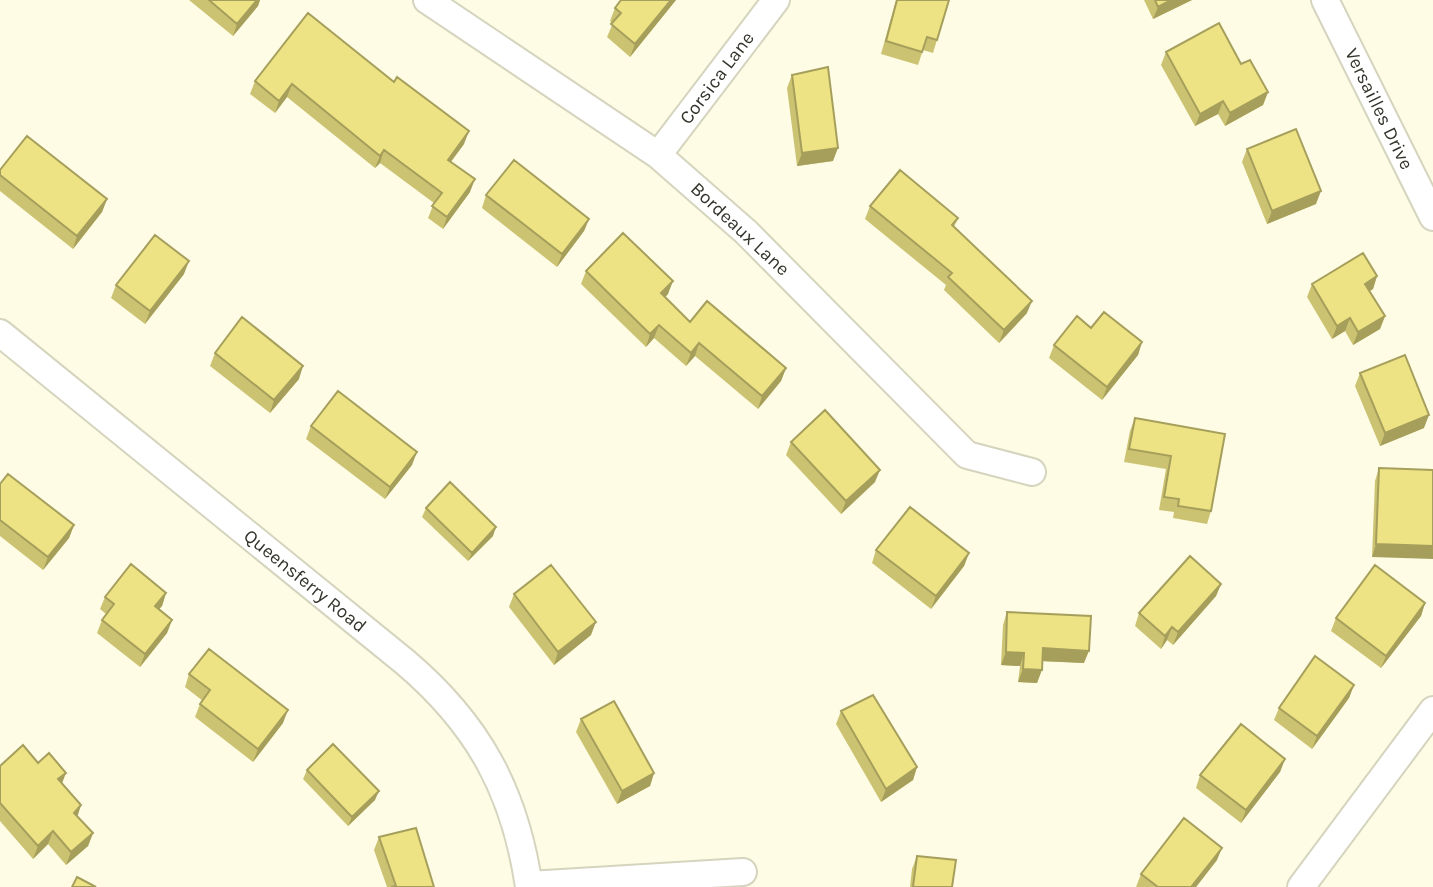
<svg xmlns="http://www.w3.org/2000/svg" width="1433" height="887" font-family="Karla,sans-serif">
<rect width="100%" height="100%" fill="#fefce5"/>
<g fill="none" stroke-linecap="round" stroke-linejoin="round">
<g stroke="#d5d4be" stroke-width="30">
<path id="minor" d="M427 0 658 155 746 232 967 455 1032 472
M1325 0 1433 217
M658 155 776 0
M0 333 405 662C478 724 515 791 529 887
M529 885 743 872
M1301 887 1433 710"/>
</g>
<use href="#minor" stroke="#fff" stroke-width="26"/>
</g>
<path fill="#ccc372" d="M189 0H260L258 6 233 36Z
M676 0 630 57 607 37 613 23 610 21 615 8Z
M896 0H949L933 53 923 50 918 65 881 54Z
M1144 0H1192L1153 19Z
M308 13 464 144 451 162 470 192 443 229 428 218 434 203 380 163 375 168 287 97 275 113 250 94 255 81Z
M1166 52 1268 92 1263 105 1225 126 1218 114 1195 126 1161 65Z
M792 75 833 161 797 166 787 88Z
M1247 149 1316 204 1267 224 1242 162Z
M0 170 107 199 102 212 73 249 0 191Z
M486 195 589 219 584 231 557 267 482 208Z
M870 206 958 218 954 227 1027 313 999 343 944 290 946 285 865 219Z
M586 271 668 294 665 297 690 322 786 368 781 381 758 409 695 356 686 366 654 338 646 347 581 284Z
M184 274 145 324 111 298 116 285Z
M1377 276 1373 289 1370 291 1385 316 1380 329 1353 345 1345 331 1332 339 1307 297 1312 284Z
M1091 328 1142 342 1138 355 1102 400 1049 358 1054 345Z
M215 353 299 379 270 413 210 366Z
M1360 373 1424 428 1380 446 1355 386Z
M1135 418 1225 434 1211 511 1207 524 1173 518 1174 512 1159 510 1166 469 1124 462 1130 431Z
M311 426 412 465 385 499 306 439Z
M791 442 875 482 841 514 786 455Z
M1379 468 1433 470 1372 557 1375 481Z
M0 484 74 525 69 538 43 570 0 536Z
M426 508 493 536 468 561 422 517Z
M876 550 969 553 964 566 931 609 872 563Z
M1221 584 1216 596 1173 645 1167 640 1161 649 1135 626 1139 613Z
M166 593 162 606 159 609 172 620 167 633 140 667 97 633 102 620 106 614 100 609 105 597Z
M514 594 591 635 554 665 509 607Z
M1425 603 1421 616 1381 668 1331 631 1336 618Z
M1007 612 1084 663 1043 661 1037 683 1018 682 1020 666 1001 665 1003 625Z
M189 674 283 723 253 762 195 717 200 704 203 701 185 687Z
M1354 685 1349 698 1312 749 1274 720 1279 708Z
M841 711 917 767 913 780 881 802 836 724Z
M581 719 654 773 650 786 617 804 576 732Z
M1285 759 1280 772 1241 823 1196 788 1200 775Z
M38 763 62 783 77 816 93 833 88 846 66 865 48 844 33 859 0 821V766Z
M307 770 375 800 348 826 303 779Z
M379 837 434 887H387L374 850Z
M917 856 952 887H910L912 869Z
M1217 860 1196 887H1136L1141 874Z"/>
<path fill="#a69f5c" d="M257 0H260L258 6 233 36 237 24Z
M671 0H676L630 57 635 44Z
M1171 0H1192L1153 19 1158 7Z
M292 84 287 97 275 113 279 101Z
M1268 92 1263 105 1225 126 1230 113Z
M1223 101 1218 114 1195 126 1200 114Z
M469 131 464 144 443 172 448 160Z
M838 148 833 161 797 166 802 153Z
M384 150 380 163 375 168 380 156Z
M475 179 470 192 443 229 447 217Z
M1321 191 1316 204 1267 224 1272 211Z
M107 199 102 212 73 249 77 236Z
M589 219 584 231 557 267 562 254Z
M189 261 184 274 145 324 150 311Z
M1377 276 1373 289 1361 296 1365 284Z
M673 281 668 294 657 306 661 293Z
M1032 301 1027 313 999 343 1004 330Z
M1385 316 1380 329 1353 345 1358 332Z
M1350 318 1345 331 1332 339 1337 326Z
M659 325 654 338 646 347 650 334Z
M1142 342 1138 355 1102 400 1107 387Z
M699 343 695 356 686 366 691 353Z
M303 366 299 379 270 413 274 400Z
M786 368 781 381 758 409 762 396Z
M1429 415 1424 428 1380 446 1385 433Z
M417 452 412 465 385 499 390 487Z
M880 470 875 482 841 514 846 501Z
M74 525 69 538 43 570 48 557Z
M496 527 493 536 468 561 472 553Z
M1376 544 1433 546V559L1372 557Z
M969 553 964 566 931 609 936 596Z
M1221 584 1216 596 1173 645 1178 632Z
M166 593 162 606 150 619 155 606Z
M1425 603 1421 616 1381 668 1386 656Z
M172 620 167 633 140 667 145 654Z
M596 622 591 635 554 665 558 652Z
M1172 627 1167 640 1161 649 1165 636Z
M1043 648 1089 651 1084 663 1039 661Z
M1006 652 1024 653 1020 666 1001 665Z
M1023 669 1042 670 1037 683 1018 682Z
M1354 685 1349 698 1312 749 1317 736Z
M288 710 283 723 253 762 258 749Z
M1285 759 1280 772 1241 823 1246 810Z
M917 767 913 780 881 802 886 789Z
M66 773 61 786 58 779Z
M654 773 650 786 617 804 622 791Z
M379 791 375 800 348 826 352 817Z
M81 805 77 818 74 813Z
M53 831 48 844 33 859 38 846Z
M93 833 88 846 66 865 71 852Z
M1222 848 1217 860 1196 887H1191Z"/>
<path fill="#ede384" stroke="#a69f5c" stroke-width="2" d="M209 0H257L237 24Z
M621 0H671L635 44 611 24 621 13 615 8Z
M897 0H949L937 40 927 37 922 52 886 41Z
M1155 0H1171L1158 7Z
M308 13 394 82 397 77 469 131 448 160 475 179 447 217 432 206 442 193 384 150 380 156 292 84 279 101 255 81Z
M1219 23 1241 64 1250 60 1268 92 1230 113 1223 101 1200 114 1166 52Z
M828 67 838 148 802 153 792 75Z
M1296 129 1321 191 1272 211 1247 149Z
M27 136 107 199 77 236 0 175V170Z
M514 160 589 219 562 254 486 195Z
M900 170 958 218 952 225 1032 301 1004 330 948 277 952 273 870 206Z
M623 233 673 281 661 293 690 322 707 301 786 368 762 396 699 343 691 353 659 325 650 334 586 271Z
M155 235 189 261 150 311 116 285Z
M1363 253 1377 276 1365 284 1385 316 1358 332 1350 318 1337 326 1312 284Z
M1104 312 1142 342 1107 387 1054 345 1077 316 1091 328Z
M242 317 303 366 274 400 215 353Z
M1405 355 1429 415 1385 433 1360 373Z
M338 391 417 452 390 487 311 426Z
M825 410 880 470 846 501 791 442Z
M1135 418 1225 434 1211 511 1178 506 1179 499 1164 497 1171 456 1129 449Z
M1379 468 1433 470V546L1376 544Z
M8 474 74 525 48 557 0 520V484Z
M450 482 496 527 472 553 426 508Z
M910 507 969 553 936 596 876 550Z
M1190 556 1221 584 1178 632 1172 627 1165 636 1139 613Z
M131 564 166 593 155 606 172 620 145 654 102 620 114 604 105 597Z
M551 565 596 622 558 652 514 594Z
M1375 565 1425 603 1386 656 1336 618Z
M1007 612 1091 616 1089 651 1043 648 1042 670 1023 669 1024 653 1006 652Z
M209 649 288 710 258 749 200 704 210 690 189 674Z
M1315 656 1354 685 1317 736 1279 708Z
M873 695 917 767 886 789 841 711Z
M614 701 654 773 622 791 581 719Z
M1241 724 1285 759 1246 810 1200 775Z
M333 744 379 791 352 817 307 770Z
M23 745 38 763 49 753 66 773 58 779 81 805 74 813 93 833 71 852 53 831 38 846 0 803V766Z
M1184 818 1222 848 1191 887H1158L1141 874Z
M416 828 434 887H391L396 886 379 837Z
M917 856 956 860 952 887H913Z
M77 877 96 887H72Z"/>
<g text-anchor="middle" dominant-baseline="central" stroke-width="5" stroke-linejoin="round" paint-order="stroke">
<g font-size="19" fill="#34332b" stroke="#fff">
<text transform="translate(717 78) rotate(-53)">Corsica Lane</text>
<text transform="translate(1379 109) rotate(64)">Versailles Drive</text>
<text transform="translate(740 229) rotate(43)">Bordeaux Lane</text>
<text transform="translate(305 581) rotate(39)">Queensferry Road</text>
</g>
</g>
</svg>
